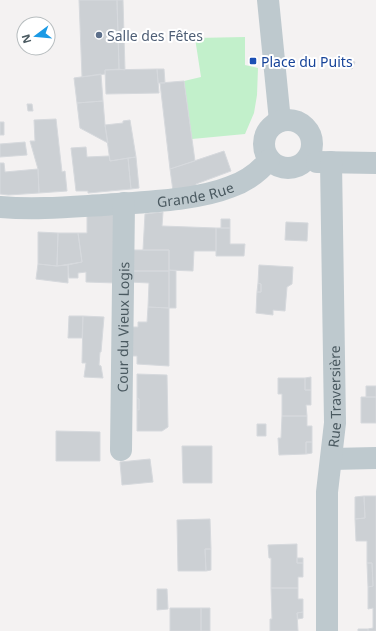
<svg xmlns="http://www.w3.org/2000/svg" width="376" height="631" font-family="'Noto Sans',sans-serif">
<rect width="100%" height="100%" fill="#f4f2f2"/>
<path fill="#c2f0cb" d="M245 37V65L258 68 257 95 254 113 245 134 192 139 184 81 201 77 195 38Z"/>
<path fill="#ccd0d4" stroke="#d6d9dd" d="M79 0H117L119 69 105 70V74L82 77Z
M117 0H123L125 70 119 69Z
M347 60 355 62 352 69 345 66Z
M157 69H164L165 83H158Z
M157 69 159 93 106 94 105 70Z
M101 74 103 101 77 103 74 78Z
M184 81 195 161 170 169 160 83Z
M103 101 105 125 108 143 80 128 77 103Z
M27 104H32L33 111H28Z
M56 119 62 172 65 171 67 191 39 193 38 169 30 141H35L34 120Z
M130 120 136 157 110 161 105 125 123 123V121Z
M0 122H4V135H0Z
M25 142 27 155 0 157V144Z
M86 147 87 157 109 156 110 161 128 158 131 189 88 193V191H76L71 148Z
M224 151 231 171 196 184V186L173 191 170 169Z
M136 157 139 188 131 189 128 158Z
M0 163H4L5 172 38 169 39 193 8 195 0 194Z
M163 212 162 226 216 228V251H194L193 271 169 270V250H143L145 214Z
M87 213 117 215 116 283 86 282V272L78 273V278H69L68 265 82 262 78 233H87Z
M221 219H230V228H221Z
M286 222 308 223 307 241 285 240Z
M216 228H230V244H245L244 256H216Z
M38 232 58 233 57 266 38 264Z
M58 233H78L82 262 57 266Z
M130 250H169V271H130Z
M38 264 57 266 68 265V283L36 279Z
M259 265 293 267 292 284 287 287 285 311 273 310V315L256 313 257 292H261V284L258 283Z
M169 270 176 271V308H169Z
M130 271H169V308L148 307 149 283 130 282Z
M258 283 261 284V292H257Z
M148 307 169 308V366L137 364V356H128L129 327H138V322H147Z
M69 316H83L82 338H68Z
M83 316 104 317 101 352H100L99 365 101 366 103 378 84 377 86 363H82Z
M137 374 167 375 168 427 162 431H137V409L139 410V399L137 398Z
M311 377V390H305V378Z
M278 378H305V390H311V405H306L307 416H282V394H278Z
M366 386H376V397H366Z
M361 397H376V423H361Z
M137 398 139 399V410L137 409Z
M282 416H307V426H312V442H306V454L279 455 278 438H281Z
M257 424H266V436H257Z
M56 431 100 432V461H56Z
M306 442H312V453L306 454Z
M182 446H212V483H183Z
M150 459 153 482 122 485 120 462Z
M364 496H376V631H368V629L373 628V608L368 609V587L373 586 372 563H367V541H356L355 519 365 518Z
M364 496 365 518 355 519V497Z
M210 519 211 549H205L206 571H178L177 520Z
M297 544V563H303V577H298V588H271V558H269L268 545Z
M205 549H211V570L206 571Z
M297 558H303V563H297Z
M367 563H372L373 586 368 587Z
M271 588H298V599H303V612L297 613 298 631H270V619H272Z
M157 589H167L168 609 157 610Z
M170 608H201V631H170Z
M201 608H210V631H201Z
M303 612V618L298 619 297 613Z
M358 629H368V631H358Z"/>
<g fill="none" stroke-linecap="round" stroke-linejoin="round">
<g stroke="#bec9ce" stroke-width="22">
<path d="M268 0 280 121"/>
<circle cx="288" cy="144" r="24"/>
<path d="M317 162 376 163"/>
<path id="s1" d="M0 207C35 210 69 207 103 205 141 202 195 201 230 187 245 182 259 172 269 160"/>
<path id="s2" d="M121 450 124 203"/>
<path d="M332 459 376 458"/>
<path id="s3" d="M327 631V492L335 423 331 162"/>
</g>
</g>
<circle fill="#5c6f8a" stroke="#fff" stroke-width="1.5" cx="99" cy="35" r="4"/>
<rect fill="#1a4fb4" stroke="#fff" stroke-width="1.5" x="249" y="57" width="8" height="8" rx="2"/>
<g text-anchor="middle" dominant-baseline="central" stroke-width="4" stroke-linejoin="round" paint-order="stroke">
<g font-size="14" fill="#4e5e75" stroke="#fff" text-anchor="start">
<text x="107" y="35">Salle des Fêtes</text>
</g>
<g font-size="14" fill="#164399" stroke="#fff" text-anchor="start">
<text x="261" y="61">Place du Puits</text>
</g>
<g font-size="14" fill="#4a5960" stroke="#fff">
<text stroke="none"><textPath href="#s1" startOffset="196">Grande Rue</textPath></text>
<text stroke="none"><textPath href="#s2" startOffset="123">Cour du Vieux Logis</textPath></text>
<text stroke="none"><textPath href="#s3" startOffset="235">Rue Traversière</textPath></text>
</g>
</g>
<g transform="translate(36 36) rotate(254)"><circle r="19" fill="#ffffff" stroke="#b7bdbf"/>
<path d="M0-3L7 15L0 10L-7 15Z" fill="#1b9ae5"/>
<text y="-6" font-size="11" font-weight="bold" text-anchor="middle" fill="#4a5960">N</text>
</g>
</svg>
